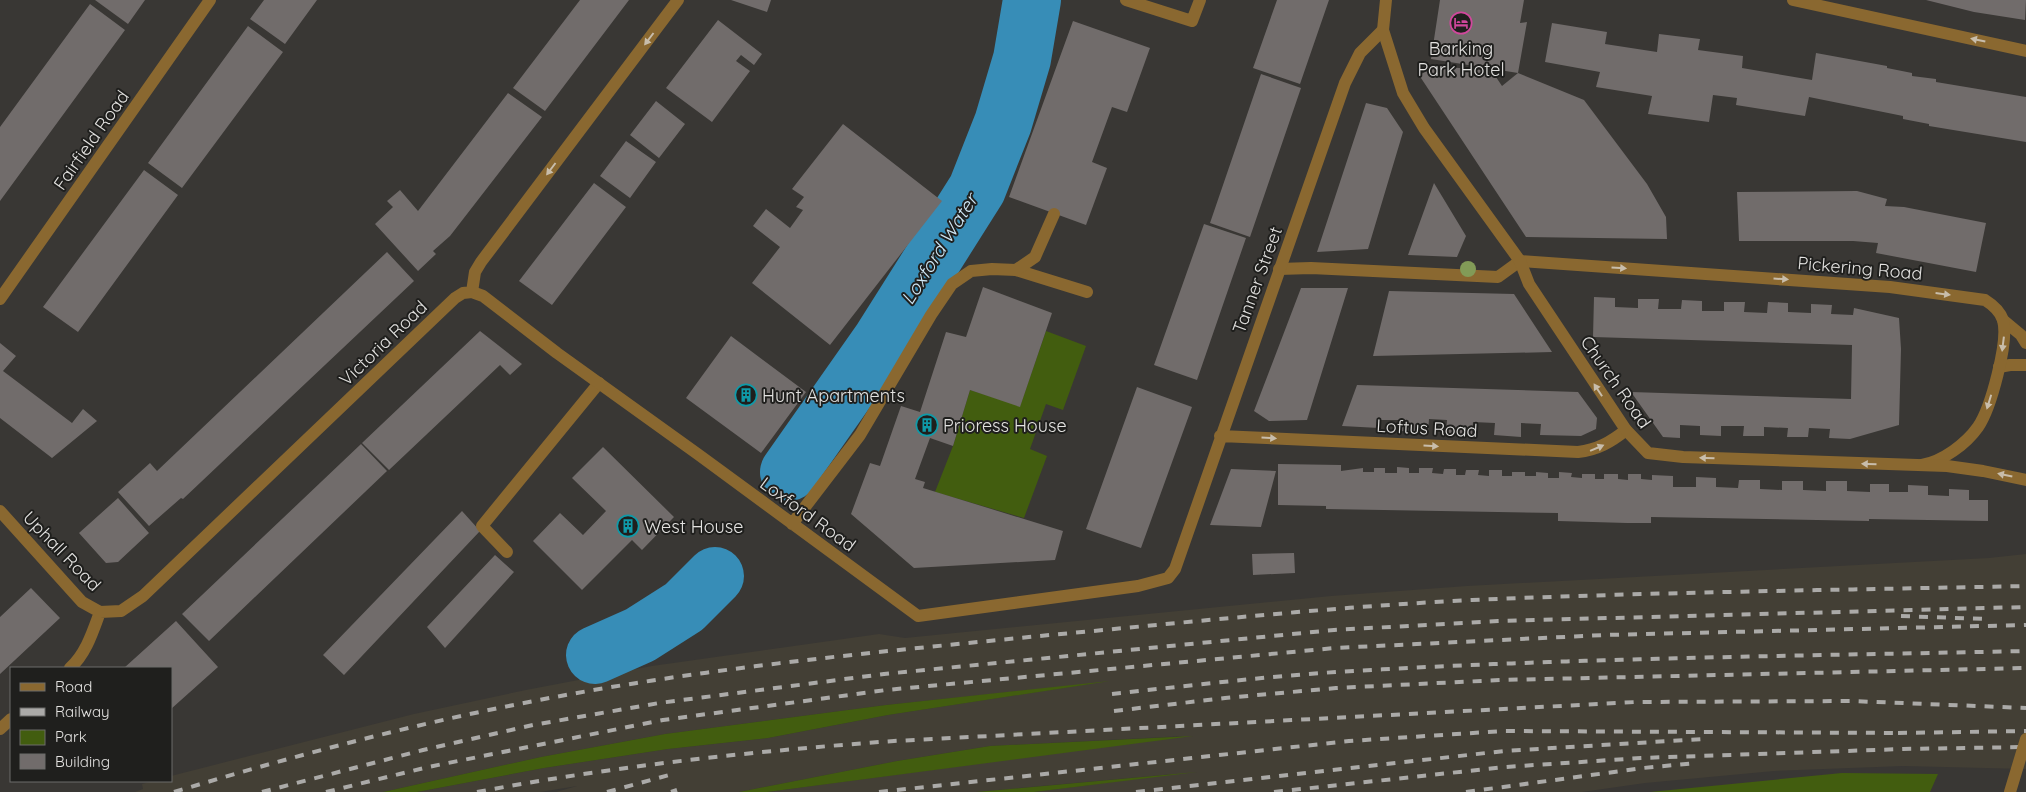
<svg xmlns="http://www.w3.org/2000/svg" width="2026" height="792" font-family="Quicksand,sans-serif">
<rect width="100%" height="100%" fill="#393734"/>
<path fill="#433f35" d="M2026 554V769L1903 766 1774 771 1645 783 1582 792H1034L1174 774 976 792H767L1184 736 990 746 897 761 739 792H556L577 786 540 792H417L544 768 668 749 768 738 888 715 1088 684 886 705 665 734 541 757 383 792H135L143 789 142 784 154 781H171V776L261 753 414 714 526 690 652 666 879 634 905 638 1331 596 1467 586 1989 558Z"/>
<path fill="#425d0f" d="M1046 331 1086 346 1063 410 1046 404 1030 449 1047 456 1024 518 935 492 953 446 970 390 1020 406Z
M1110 681 888 715 768 738 668 749 544 768 417 792H383L541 757 665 734 886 705Z
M1193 736 767 792H739L897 761 990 746Z
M1197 772 1034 792H976Z
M1842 773 1938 774 1930 792H1650Z"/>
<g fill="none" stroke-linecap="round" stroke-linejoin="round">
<path stroke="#378db7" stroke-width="58" d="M789 472 881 341 977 189 1003 123 1022 59 1032 0
M595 655 640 635 684 607 715 576"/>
</g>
<path fill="#716c6b" d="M95 0H145L128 24Z
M264 0H317L285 44 250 19Z
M580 0H629L545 111 513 88Z
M731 0H771L767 12Z
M1277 0H1329L1300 84 1253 68Z
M1440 0H1524L1520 23 1527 22 1518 73 1431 59Z
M1926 0H2026L2025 20 1974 12Z
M90 4 125 30 0 201V127Z
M718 20 762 54 754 65 741 55 736 61 750 71 712 122 666 88Z
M1073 21 1150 48 1127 112 1112 107 1092 162 1107 168 1086 225 1009 197Z
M1552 23 1607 32 1605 44 1657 52 1659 34 1700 39 1698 50 1743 56 1742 68 1812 80 1816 53 1887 66V68L1912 73V76L1936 79V82L2026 97V142L1929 126V124L1903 119V116L1809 97 1805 116 1736 105 1737 98 1713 95 1709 122 1648 114 1652 96 1596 87 1600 72 1545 62Z
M248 26 283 52 182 188 148 163Z
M1437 66 1492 71 1502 86 1518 73 1584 100 1647 184 1666 217 1667 239 1526 237 1419 75Z
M1261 74 1301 88 1250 237 1210 223Z
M508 93 542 117 450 236 433 251 436 254 418 271 375 224 393 207 387 201 400 190 418 211Z
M656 101 685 124 659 158 630 135Z
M1366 103 1387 108 1403 132 1368 249 1317 252Z
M843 124 942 201 830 345 752 283 780 247 753 226 766 209 790 228 803 210 796 207 804 197 792 189Z
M626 141 656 162 630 198 600 176Z
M144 170 178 195 78 332 43 307Z
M594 183 626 207 552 305 519 281Z
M1434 183 1466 236 1457 257 1408 255Z
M1857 191 1887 199 1885 206 1904 207 1986 223 1976 272 1876 253 1878 243 1853 241H1739L1737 192Z
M1204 224 1246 238 1197 380 1154 365Z
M387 252 414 281 183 499 181 498 149 526 118 492 150 463 157 471Z
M983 287 1052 313 1020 407 970 390 953 446 930 438 915 479 925 482 923 488 1063 531 1055 560 914 568 851 514 870 463 880 466 901 406 920 412 946 332 966 337Z
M1301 288H1348L1307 420 1269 421 1254 411Z
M1389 291 1514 294 1552 352 1373 356Z
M1594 297 1615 298V307L1638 308V299H1659L1658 309H1681L1682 300 1702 301V311H1724V302H1745L1744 312 1767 313 1768 302 1788 303V312L1811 313V304L1832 305 1831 314 1853 315 1854 308 1899 318 1901 349 1899 425 1850 439 1829 438 1830 429 1809 428 1808 437H1787L1788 428 1764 427V436H1743L1744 426H1721V436L1700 435V426L1680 425V438L1663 437 1631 392 1851 399 1852 345 1593 337Z
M480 331 522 364 510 375 500 365 389 470 362 443Z
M731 336 806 392 761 453 686 398Z
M0 343 16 356 3 371 72 423 83 409 97 421 52 458 0 418Z
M1357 385 1578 392 1597 418 1596 429 1581 436 1540 435 1541 424 1521 423V437L1494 435 1495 423 1473 422 1472 435 1446 433 1447 420 1429 419 1428 433 1401 431 1402 420H1378L1379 428 1342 426Z
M1137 387 1192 407 1141 548 1086 529Z
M361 444 387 471 209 641 182 614Z
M603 447 674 517 642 550 632 540 582 590 533 541 560 513 583 535 606 511 572 478Z
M1278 464 1341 465V471L1363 468V472H1374V468H1385V473H1397V467L1409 468V473H1419V468H1433L1432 473 1443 474 1444 469H1456V475H1465L1466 470H1479L1478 475 1489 476V470H1502V476H1512V472H1525V476H1536V472L1548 473V478H1559V472L1572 473 1571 477 1582 478V474H1595V479H1604V474H1618V479L1628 480V474H1641V479L1652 480V475L1673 476V487H1696V477L1716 478V487L1738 488 1739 480H1760V489L1782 490V481H1803V490L1826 491V481H1847V491L1870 492V484H1889V492H1908V485L1928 486V495L1949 496V489L1969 490V500H1988V521L1869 519V521L1651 517V523H1627L1558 521V513L1326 509V506L1278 505Z
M1231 469 1276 471 1261 527 1210 525Z
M118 498 149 533 118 562 106 563 79 533Z
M462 511 480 531 344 675 323 655Z
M1294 553 1295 573 1253 575 1252 554Z
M495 555 514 572 445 648 427 627Z
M31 588 60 618 0 674V617Z
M176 621 218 667 171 709V668H124Z"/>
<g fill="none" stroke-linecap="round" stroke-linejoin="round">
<path stroke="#8a6830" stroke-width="12" d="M1126 0 1192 21 1200 0
M1016 270 1087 292
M2003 320 2021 335 2026 343
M1999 367 2010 365H2026
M507 552 482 526 599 383"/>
<path stroke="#8a6830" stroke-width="12" d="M1279 269 1311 268 1498 277 1520 261"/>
<path stroke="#8a6830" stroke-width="12" d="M1793 0 2026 51
M1520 261 1890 287 1985 300C1993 305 2000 311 2003 320 2009 341 1991 408 1978 427 1966 444 1943 461 1922 465
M472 292 483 296 557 353 699 455 918 616 1138 586 1168 578 1175 569 1345 83 1360 53 1383 30
M472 292 475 272 481 262 678 0
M0 299 210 0
M1220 436 1578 452C1597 450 1611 442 1626 430
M0 511 82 602 100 612 121 611 143 596 455 298 463 293 472 292
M792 524 860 435 931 315 952 284 971 271 992 269 1016 270 1035 257 1054 214
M70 668C86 654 93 631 100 612
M0 729 11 719"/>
<path stroke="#8a6830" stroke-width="12" d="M1386 0 1383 30 1403 93 1424 128 1520 261 1529 284 1626 430 1648 453 1683 457 1947 466 1983 471 2026 480"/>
<path stroke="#abaaa8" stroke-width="4" stroke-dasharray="9 9" stroke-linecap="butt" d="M1901 616 1986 619
M1112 694C1186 686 1261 677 1336 672 1566 658 1796 656 2026 651
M1114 711 1225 698 1336 688 1501 680 2026 668
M1898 733 2026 731
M174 792C290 757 409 725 529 702 701 668 876 652 1050 635 1191 622 1331 607 1472 600 1656 592 1841 590 2026 586
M262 792 423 750 533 725 659 703 884 674 1334 630 1498 621 2026 607
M326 792 428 767 663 720 886 690 1335 648 1604 635 2026 625
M477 792C615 766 754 751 894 741L1636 702 1852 701 2026 708
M607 792 673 774
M671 792 677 790
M879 792 1349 741 1503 731 1904 733
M1136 792 1504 751 1703 739
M1274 792 1505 767 1641 758 1903 749 2026 747
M1466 792 1643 768 1696 763"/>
<path stroke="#8a6830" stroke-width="12" d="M2010 792 2026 739"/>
</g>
<circle fill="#829b57" cx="1468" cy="269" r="8"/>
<defs><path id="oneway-solid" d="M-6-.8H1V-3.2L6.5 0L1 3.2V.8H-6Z" transform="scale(1.25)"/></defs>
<g fill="#c8bdab">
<use href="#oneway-solid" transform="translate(649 39) rotate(127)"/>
<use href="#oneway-solid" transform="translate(1978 40) rotate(-168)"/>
<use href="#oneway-solid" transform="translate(551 169) rotate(127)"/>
<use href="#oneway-solid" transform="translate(1619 268) rotate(4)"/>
<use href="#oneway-solid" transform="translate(1781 279) rotate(4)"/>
<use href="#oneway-solid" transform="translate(1943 294) rotate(7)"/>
<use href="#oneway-solid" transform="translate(2003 344) rotate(97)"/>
<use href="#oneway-solid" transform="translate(1598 390) rotate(-123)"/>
<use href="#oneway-solid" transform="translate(1989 402) rotate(107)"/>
<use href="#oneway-solid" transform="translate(1269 438) rotate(3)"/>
<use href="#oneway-solid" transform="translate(1431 446) rotate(3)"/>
<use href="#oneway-solid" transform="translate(1597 448) rotate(-23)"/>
<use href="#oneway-solid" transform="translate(1707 458) rotate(-178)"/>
<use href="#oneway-solid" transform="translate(1869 464) rotate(-178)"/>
<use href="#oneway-solid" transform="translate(2005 475) rotate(-168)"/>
</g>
<defs>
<g id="hotel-ring" transform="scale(1.125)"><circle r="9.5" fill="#1f1f1d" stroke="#d1479c" stroke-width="1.5"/><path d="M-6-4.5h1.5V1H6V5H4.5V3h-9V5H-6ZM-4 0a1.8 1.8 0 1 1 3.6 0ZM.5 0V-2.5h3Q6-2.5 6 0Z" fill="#d1479c"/></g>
<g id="building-ring" transform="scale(1.125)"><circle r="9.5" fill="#1f1f1d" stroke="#0f9aa8" stroke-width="1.5"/><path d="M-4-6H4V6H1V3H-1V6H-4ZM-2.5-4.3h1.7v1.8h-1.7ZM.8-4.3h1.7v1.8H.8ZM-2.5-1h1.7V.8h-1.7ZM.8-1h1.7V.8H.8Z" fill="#0f9aa8"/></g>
</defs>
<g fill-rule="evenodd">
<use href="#hotel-ring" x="1461" y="23"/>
<use href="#building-ring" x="746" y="395"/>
<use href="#building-ring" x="927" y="425"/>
<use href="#building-ring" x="628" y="526"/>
</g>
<g text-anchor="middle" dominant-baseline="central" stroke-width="4" stroke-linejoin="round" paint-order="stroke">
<g font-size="18" fill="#e3e2e0" stroke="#1f1f1d" text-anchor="start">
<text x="1461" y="48" text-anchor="middle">Barking<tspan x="1461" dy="21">Park Hotel</tspan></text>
<text x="762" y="395">Hunt Apartments</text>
<text x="943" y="425">Prioress House</text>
<text x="644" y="526">West House</text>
</g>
<g font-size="18" fill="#e3e2e0" stroke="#1f1f1d">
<text transform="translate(91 140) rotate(-55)">Fairfield Road</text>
<text transform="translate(1860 268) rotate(5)">Pickering Road</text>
<text transform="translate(1257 280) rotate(-70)">Tanner Street</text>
<text transform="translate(383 343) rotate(-44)">Victoria Road</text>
<text transform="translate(1616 382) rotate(55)">Church Road</text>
<text transform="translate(1427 428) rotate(3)">Loftus Road</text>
<text transform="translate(808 514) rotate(36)">Loxford Road</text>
<text transform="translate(62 551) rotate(46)">Uphall Road</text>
</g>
<g font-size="19" font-style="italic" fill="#d0e8f6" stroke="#1f1f1d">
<text transform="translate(939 249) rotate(-58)">Loxford Water</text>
</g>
</g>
<rect x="10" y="667" width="162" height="115" fill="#1f1f1d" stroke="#6d6d6b"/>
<rect x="20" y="683" width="25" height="8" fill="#8a6830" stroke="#6d6d6b"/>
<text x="55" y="692" font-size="15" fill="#e3e2e0">Road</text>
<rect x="20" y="708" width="25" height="8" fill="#abaaa8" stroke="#6d6d6b"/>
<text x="55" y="717" font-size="15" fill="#e3e2e0">Railway</text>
<rect x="20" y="730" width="25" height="15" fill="#425d0f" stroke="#6d6d6b"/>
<text x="55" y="742" font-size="15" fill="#e3e2e0">Park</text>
<rect x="20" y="754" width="25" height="15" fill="#716c6b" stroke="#6d6d6b"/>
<text x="55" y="767" font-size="15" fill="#e3e2e0">Building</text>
</svg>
